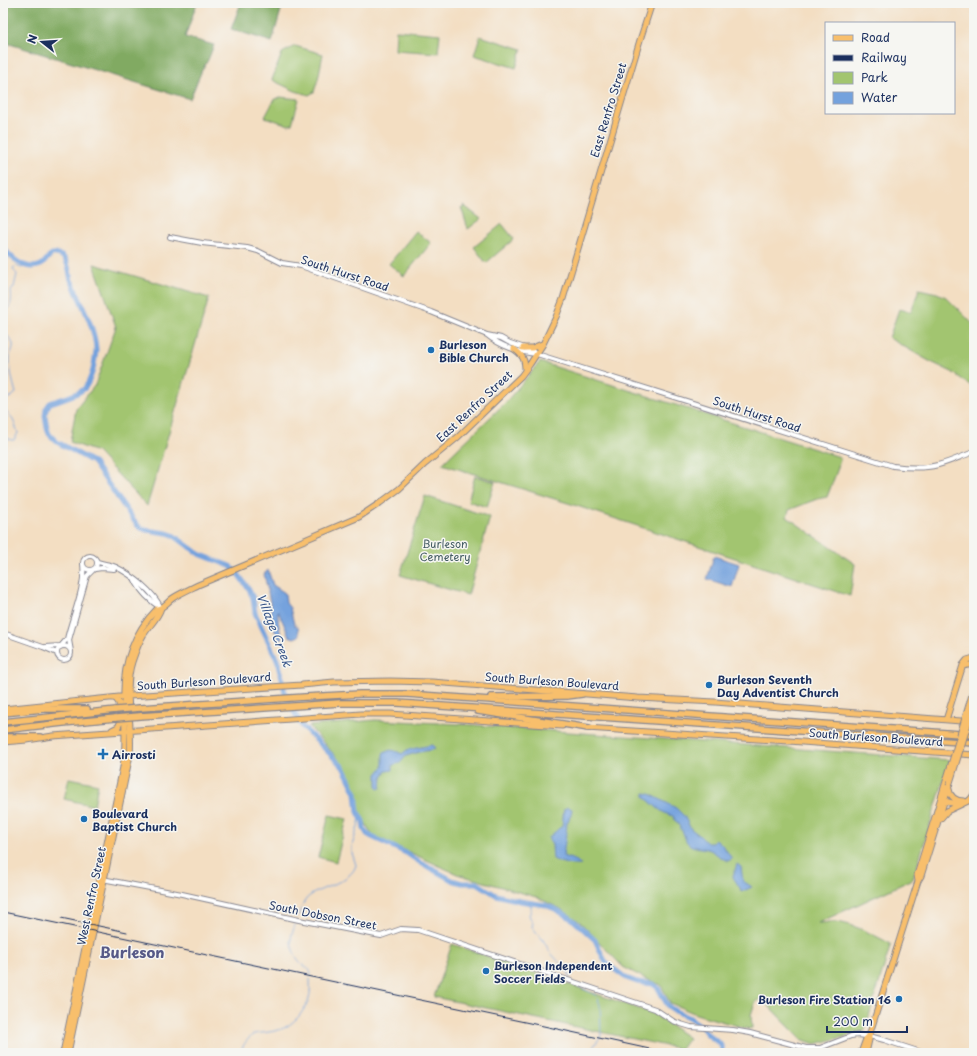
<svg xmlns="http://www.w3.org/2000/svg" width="977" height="1056" font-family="'Playpen Sans',sans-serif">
<rect width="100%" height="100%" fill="#f6f6f2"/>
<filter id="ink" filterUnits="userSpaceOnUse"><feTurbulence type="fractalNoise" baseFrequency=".025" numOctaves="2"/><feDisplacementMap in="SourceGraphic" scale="8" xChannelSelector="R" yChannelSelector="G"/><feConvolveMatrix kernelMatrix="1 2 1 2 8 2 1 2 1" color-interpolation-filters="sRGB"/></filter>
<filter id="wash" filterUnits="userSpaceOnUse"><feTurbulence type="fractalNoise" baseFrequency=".012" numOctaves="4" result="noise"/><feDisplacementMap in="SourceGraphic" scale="16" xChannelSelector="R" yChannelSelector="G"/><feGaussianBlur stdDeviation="0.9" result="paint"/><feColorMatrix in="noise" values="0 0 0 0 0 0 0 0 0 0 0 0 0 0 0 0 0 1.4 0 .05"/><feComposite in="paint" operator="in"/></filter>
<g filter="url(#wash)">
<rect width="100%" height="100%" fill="#f3dec2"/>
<path fill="#a2c56f" stroke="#5e7a66" d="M396 30 440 34 438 53 395 50Z
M480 36 522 49 516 68 474 55Z
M295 46 323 54 318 79 314 92 309 95 295 91 272 80 282 53Z
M280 97 299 99 292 124 289 125 265 117 274 100Z
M463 205 481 219 468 229 461 207 462 208 464 207Z
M502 224 514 239 486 263 474 247Z
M416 231 431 243 404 276 389 264Z
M94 264 209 298 147 506 97 452 70 442 76 409 95 385 116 327Z
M919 289 937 293 946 297 974 325V388L952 372 929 361 889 338 899 309 911 312Z
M540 362 840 457 838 468 827 497 817 499 789 510 787 517 855 564 850 596 571 504 442 464 505 403Z
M475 476 495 482 487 507 468 501Z
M425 496 490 517 468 595 400 575Z
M375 720 459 724 950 760 913 879 818 923C824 923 831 921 837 922 856 925 874 935 891 944L864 1032 815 1044 801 1039 762 999 755 1002 751 1015 752 1028 748 1029 696 1014 670 1003 661 985 644 978 623 967 580 922 561 909 536 897 457 874 372 835 359 811 357 794 345 767 309 726Z
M69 778 98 784 94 806 64 799Z
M329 815 347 819 336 862 318 857Z
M452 944 654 1014 689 1038 681 1049 434 997Z"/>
<path fill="#81aa62" stroke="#4e6c60" d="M3 3H197L185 37 214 45 208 60 202 70 190 99 3 42Z
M241 3H283L272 42 231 29Z"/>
<path fill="#74a2dd" stroke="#48689e" d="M714 556 739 564 732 587 707 579Z
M268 570 273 585 285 593 286 603 290 608 294 624 298 627 299 636 294 638 289 636 278 611C277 620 280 630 282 639L280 641C272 630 272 615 270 602 268 592 266 583 264 574Z
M432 745 435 748 431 750 419 752 406 756 400 763 393 765V770L386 771 382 778 381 788H378L377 785V774L383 767V754C391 748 393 750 402 754L407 750Z
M645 793 650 794 676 808 684 816 691 829 698 834 707 843H713L716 839 724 847 732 859 728 861C722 859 717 854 712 851 706 847 697 849 690 845 684 841 685 834 681 829 678 823 675 822 673 816 662 814 653 804 645 797Z
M568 807 572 809 571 815 567 823 566 834 563 856 577 861 581 865C572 866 561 863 553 859L552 845 549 840V837L562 826 564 809Z
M737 864 741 867 743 881 752 887 741 892 740 888 733 877Z"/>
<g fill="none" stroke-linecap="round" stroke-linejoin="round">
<path stroke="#74a2dd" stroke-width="1" d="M3 312C12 309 12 299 11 291L14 287 17 274 14 271 13 268 16 266 22 268 27 265
M3 332C7 334 11 340 13 344 14 349 10 353 10 357 9 367 13 383 16 393L11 397 3 400
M3 408C12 416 14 421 18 433L14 440H12L3 437
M529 902C532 908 532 909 529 915L533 924 532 926 533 928 543 940 550 952 565 969 569 974 570 978
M298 916C301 908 304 899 311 895 323 887 352 881 356 865L352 853V846L359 823 360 815
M295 925C294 929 291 935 291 940 291 948 296 959 302 964 307 968 310 968 311 975
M577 985 597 996 600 1005 601 1036 593 1047
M240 1053C243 1045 247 1039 254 1034 275 1031 285 1032 300 1015 303 1010 308 1004 309 998 311 992 310 986 310 979"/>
<path stroke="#74a2dd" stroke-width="5" d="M3 247C11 258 26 272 41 265 46 262 48 256 52 254 55 253 61 255 63 257 69 262 69 273 71 280 73 284 75 288 76 291 84 309 95 329 96 349 96 356 94 363 93 370 91 376 89 384 84 389 75 396 61 399 50 403L46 409 45 416 47 428 49 434 57 442 93 462 137 525 141 528 146 530 167 533 173 535 199 554 230 566 238 574 248 588 253 598 255 613 279 664 285 693 289 703 302 726 343 767 356 793 358 812 363 821 364 829 367 834 372 837 406 853 421 863 452 880 462 883H477L496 895 520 901 545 905 555 909 571 918 595 940 606 963 626 978 637 982 653 984 658 988 668 1006 675 1011 690 1018 701 1026 707 1034 720 1044 722 1047V1053"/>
</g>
</g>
<g filter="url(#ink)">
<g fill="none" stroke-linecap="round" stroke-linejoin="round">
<g stroke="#878690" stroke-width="6">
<path id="minor" d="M170 237 202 243 247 248 258 251 282 263 301 266 318 272 431 312 487 335 501 338 510 343 531 350 536 354
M487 335C500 346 520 353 537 354L893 466C908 468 923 469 938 465 950 462 962 456 974 452
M83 563a7 7 0 1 1 14 0a7 7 0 1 1-14 0Z
M98 562C103 564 110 564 116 567 132 575 153 591 161 608
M95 569 102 568 114 569
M135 580C140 591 151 602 161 608
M3 633 43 647 57 653
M57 653a7 7 0 1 1 14 0a7 7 0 1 1-14 0Z
M61 646 67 639C72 616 86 587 83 564
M45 647 60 646
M71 651 69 640 87 576 93 570
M102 879 182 894 299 920 381 936 401 929 418 930 655 1009 673 1021 681 1024 691 1027 733 1030 750 1033 806 1048H820L851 1036 858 1035 873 1037 884 1040 924 1053"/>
</g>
<g stroke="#878690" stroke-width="7">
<path id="major" d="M523 348H532L542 344
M514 349C523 355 525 360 525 370
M963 666 968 665H974
M3 709 129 696 302 685 334 682 390 681 432 682 638 698 715 702 974 722
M946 720 963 665 967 660 974 658
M586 728 789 741 974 755
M112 730 118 727 120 723 119 703 116 699 113 698
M3 742 27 740 53 736 361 714H390L562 726
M949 789C950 797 956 801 964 801
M941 800C954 804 967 808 974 794
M941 818 947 811 964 803
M918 881 917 875 947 778
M63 1053 123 767C127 743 124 720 124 696 123 663 134 632 157 609 164 608 167 602 173 598 181 593 190 589 198 585L359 517 380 503 399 489 425 464 458 437 521 376 530 364 543 344 556 317 563 299 640 40 652 3
M68 1053 130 755C133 726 123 690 132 662 135 653 139 642 144 634 150 625 158 618 161 608
M861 1053 866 1039 869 1036
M866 1053 869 1040V1036L918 881 921 876 949 786"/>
</g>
<g stroke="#878690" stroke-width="8">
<path id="highway" d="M491 697 567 696 582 694
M140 708 305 697 360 694H407L974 735
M478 711 589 728
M3 713 43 709H87
M140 716 340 703H398L974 743
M3 722 116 710
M3 730 63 723 116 718
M3 737H40"/>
</g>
<use href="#minor" stroke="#fff" stroke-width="4"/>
<use href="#major" stroke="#f8bf6c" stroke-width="5"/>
<use href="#highway" stroke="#f8bf6c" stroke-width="5.5"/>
<path stroke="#1b2f5e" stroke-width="1" d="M3 912 539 1025 668 1053
M61 918 127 932"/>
<g stroke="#878690" stroke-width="7" stroke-linecap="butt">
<path id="major-bridge" d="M947 778 974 688
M949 786 974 705"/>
</g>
<g stroke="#878690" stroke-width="8" stroke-linecap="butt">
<path id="highway-bridge" d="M116 710 140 708
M116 718 140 716"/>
</g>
<use href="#major-bridge" stroke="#f8bf6c" stroke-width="5"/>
<use href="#highway-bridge" stroke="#f8bf6c" stroke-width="5.5"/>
</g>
</g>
<g fill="#1f6fb2" stroke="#f6f6f2" stroke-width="1.5">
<circle cx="431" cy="350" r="4"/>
<circle cx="709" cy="685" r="4"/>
<path d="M101 748h4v4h4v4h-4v4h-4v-4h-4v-4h4z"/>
<circle cx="84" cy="819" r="4"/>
<circle cx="486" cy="971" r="4"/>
<circle cx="899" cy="999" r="4"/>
</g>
<g text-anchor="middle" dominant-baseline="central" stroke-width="3" stroke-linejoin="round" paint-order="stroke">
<g font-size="11" fill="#1b2f5e" stroke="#f6f6f2">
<text transform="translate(608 110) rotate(-73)">East Renfro Street</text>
<text transform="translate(345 273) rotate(18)">South Hurst Road</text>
<text transform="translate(474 406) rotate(-43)">East Renfro Street</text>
<text transform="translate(757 414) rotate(18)">South Hurst Road</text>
<text transform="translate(204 681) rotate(-4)">South Burleson Boulevard</text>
<text transform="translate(552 681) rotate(4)">South Burleson Boulevard</text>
<text transform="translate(876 737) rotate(4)">South Burleson Boulevard</text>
<text transform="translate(91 896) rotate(-78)">West Renfro Street</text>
<text transform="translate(323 915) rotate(11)">South Dobson Street</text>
</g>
<g font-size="11" font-weight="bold" fill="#1b2f5e" stroke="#f6f6f2" text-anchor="start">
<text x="439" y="344">Burleson<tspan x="439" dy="13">Bible Church</tspan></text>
<text x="717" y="679">Burleson Seventh<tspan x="717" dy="13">Day Adventist Church</tspan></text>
<text x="112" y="754">Airrosti</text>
<text x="92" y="813">Boulevard<tspan x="92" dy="13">Baptist Church</tspan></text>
<text x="494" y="965">Burleson Independent<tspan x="494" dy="13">Soccer Fields</tspan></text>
<text x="891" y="999" text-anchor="end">Burleson Fire Station 16</text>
</g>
<g font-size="11" fill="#445c63" stroke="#f6f6f2">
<text x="445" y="543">Burleson<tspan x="445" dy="13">Cemetery</tspan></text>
</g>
<g font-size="12" font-style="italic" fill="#3a578a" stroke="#f6f6f2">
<text transform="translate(275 630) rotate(69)">Village Creek</text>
</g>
<g font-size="15" font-weight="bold" fill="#565987" stroke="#f6f6f2">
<text x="132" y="951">Burleson</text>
</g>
</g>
<rect width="977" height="1056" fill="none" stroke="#f6f6f2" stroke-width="16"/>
<rect x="825" y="22" width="130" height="92" fill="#f6f6f2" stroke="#9ea6b7"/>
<rect x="833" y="35" width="20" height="6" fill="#f8bf6c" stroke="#9ea6b7"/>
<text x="861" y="42" font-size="12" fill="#1b2f5e">Road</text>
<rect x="833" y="55" width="20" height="6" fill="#1b2f5e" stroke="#9ea6b7"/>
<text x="861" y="62" font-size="12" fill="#1b2f5e">Railway</text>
<rect x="833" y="72" width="20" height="12" fill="#a2c56f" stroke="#9ea6b7"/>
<text x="861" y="82" font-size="12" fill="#1b2f5e">Park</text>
<rect x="833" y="92" width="20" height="12" fill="#74a2dd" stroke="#9ea6b7"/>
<text x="861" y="102" font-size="12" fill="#1b2f5e">Water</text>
<g transform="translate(42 42) rotate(287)" stroke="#f6f6f2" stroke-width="3" paint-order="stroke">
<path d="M0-3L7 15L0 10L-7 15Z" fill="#1b2f5e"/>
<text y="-6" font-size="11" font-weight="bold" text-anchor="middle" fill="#1b2f5e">N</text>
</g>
<path d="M827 1026v6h80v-6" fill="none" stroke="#1b2f5e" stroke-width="2"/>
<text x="833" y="1026" font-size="12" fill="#1b2f5e" stroke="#f6f6f2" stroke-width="3" paint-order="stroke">200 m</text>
</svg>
